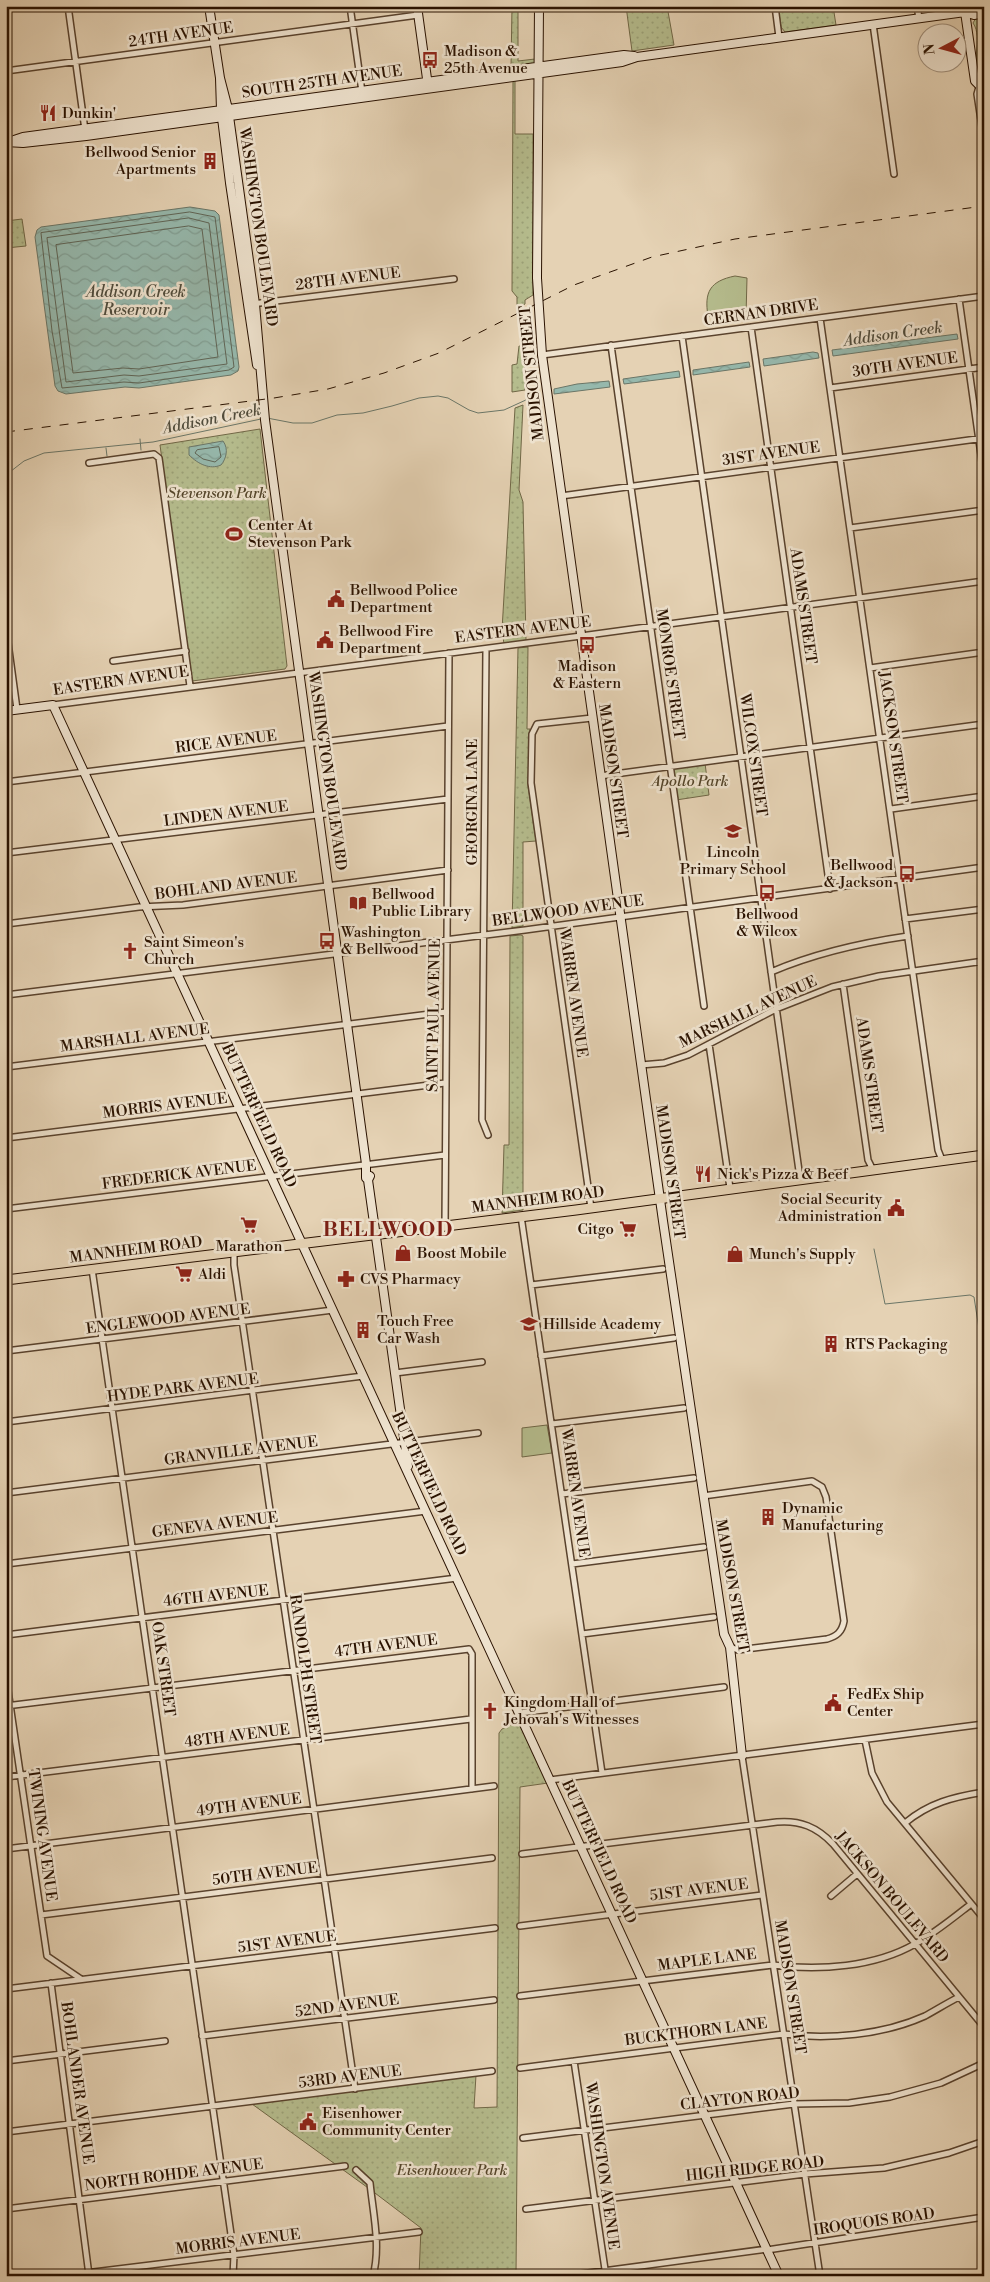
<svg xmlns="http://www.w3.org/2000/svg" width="990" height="2282" font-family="'Libre Bodoni',serif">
<defs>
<pattern id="park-dots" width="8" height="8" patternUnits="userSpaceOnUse" patternTransform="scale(1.25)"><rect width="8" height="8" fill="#b5bc8d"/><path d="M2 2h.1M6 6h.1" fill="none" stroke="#9ca178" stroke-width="1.8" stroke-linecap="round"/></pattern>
<pattern id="water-waves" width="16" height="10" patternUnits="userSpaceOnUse" patternTransform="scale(1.25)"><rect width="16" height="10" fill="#96b8ac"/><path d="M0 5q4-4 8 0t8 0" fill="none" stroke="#819d92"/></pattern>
</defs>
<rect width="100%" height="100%" fill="#e5d2b4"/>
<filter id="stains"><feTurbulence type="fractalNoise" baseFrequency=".004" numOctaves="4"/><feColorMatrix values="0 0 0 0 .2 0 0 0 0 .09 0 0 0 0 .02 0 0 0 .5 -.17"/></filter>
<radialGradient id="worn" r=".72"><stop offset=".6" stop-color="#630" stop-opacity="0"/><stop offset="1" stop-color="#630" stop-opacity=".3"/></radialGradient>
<path fill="#b5bc8d" stroke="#706746" d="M984 17 982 47 984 84C968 68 984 38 973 23L976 18Z
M735 276 747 278 746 316 743 319 708 316C704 292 710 281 735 276Z
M547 1425 552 1453 522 1457V1428Z"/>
<path fill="url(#park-dots)" stroke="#706746" d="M512 6 518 8V61L535 59 534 64 511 68Z
M626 6H667L674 45 632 51Z
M778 6H833L836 25 785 32 781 27Z
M515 79V134H533V295L525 300V304L517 308V297L512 291 513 80Z
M22 219 26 246 6 248V221Z
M519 346H524L525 390 512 392V365L517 364Z
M523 405 519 490 523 502 526 640 504 644 502 630 515 408Z
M260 429 287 666 285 669 192 681 160 445Z
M528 647 527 729H530L528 785 536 841 523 842V926L512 928 518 648Z
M705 763 709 795 676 800 671 767Z
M521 935 523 936V1210L502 1213 504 1145H509L510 936Z
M517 1722 521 1725 548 1783 520 1787 516 2276H419L421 2228 371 2190 252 2104 476 2075 474 2108 497 2107 499 1733 502 1729Z"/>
<path fill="url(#water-waves)" stroke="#6b7667" d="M190 207 215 211 219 215 239 367 238 371 231 375 139 388 125 387 66 394 58 391 55 386 35 237 37 230 41 227Z
M957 334 958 339 833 356 832 350Z
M813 352 818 353 819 358 764 366 763 359Z
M749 362 750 367 693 375V370Z
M679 371 680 377 624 384 623 379Z
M609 381 610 387 554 394V389L577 384Z
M223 441C229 449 226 459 221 465 210 470 198 464 189 455V447Z"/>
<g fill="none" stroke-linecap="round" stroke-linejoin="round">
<path stroke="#606556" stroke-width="1" d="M190 212 215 217 234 367 229 370 139 383 124 382 62 388 52 331 41 233Z
M189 218 209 223 227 364 139 376 124 375 66 382 47 238Z
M189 226 202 229 218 357 139 369 123 368 73 373 56 245Z
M219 447 221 457 215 462 203 459 195 453 197 450Z"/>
<path stroke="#6b7667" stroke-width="1" d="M267 418 293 423H312L337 415 363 413 392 406 419 398 438 396 448 398 469 410 478 413 504 410 539 394
M140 439 141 450
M106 448 107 456
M6 475 24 461 44 453 153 442 261 419
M874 1249 885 1304 970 1295 974 1297 984 1361"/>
<g stroke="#59422d" stroke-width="8">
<path id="street" d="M68 6 85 130
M350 6 362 92
M775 6 779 37
M917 6 919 18
M873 24 894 174
M6 71 418 15
M979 87 977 94 984 140
M959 299 984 476
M252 304 454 279
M820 318 938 1150 942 1160
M751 327 830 889
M682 336 800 1178
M611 345 704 1006
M542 355 984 296
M830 388 984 367
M89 463 154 454 159 458 190 686
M561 496 984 438
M850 528 984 510
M6 628 17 709
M486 649 482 1120 488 1135
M113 661 186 651
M870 668 984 652
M53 705 581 636 984 581
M600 776 984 724
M6 782 448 726
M891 809 984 796
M6 853 448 799
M905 919 984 909
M6 924 139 907 183 905 448 870
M982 961 984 973
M771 972C815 953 860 943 908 936
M843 984 868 1160 872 1168
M6 995 525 930 984 867
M709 1044 730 1188
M641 1065 664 1063 688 1055 776 1009 832 987 879 976 984 961
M6 1067 446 1012
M6 1138 445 1083
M591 1208 531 783 532 734 537 724 592 718
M6 1209 445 1155
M521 1216 602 1773
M445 1226 449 653
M234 1252V1265L355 2089
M92 1269 234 2255 233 2276
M531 1285 663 1269
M6 1351 333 1310
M541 1356 674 1338
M395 1373 482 1362
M6 1422 363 1376
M552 1424 684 1408
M6 1493 478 1433
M562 1494 694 1478
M703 1496 812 1481 822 1487 826 1497 844 1621C842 1632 837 1636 827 1639L738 1650 730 1647
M6 1564 426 1511
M572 1564 704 1547
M582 1634 714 1617
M6 1635 457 1578
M6 1677 47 1956 81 1979
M6 1706 469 1649 472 1654V1789
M520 1713 724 1687
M865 1740 872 1773 887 1802 984 1919
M742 1756 820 2276
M6 1777 471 1719
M550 1780 984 1724
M905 1823C929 1803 953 1797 984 1792
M6 1849 494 1786
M522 1854 777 1822C800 1820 817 1827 833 1844L984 2027
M831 1896 857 1874
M41 1915 492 1858
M520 1926 762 1895
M51 1983 89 2275
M6 1989 495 1928
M520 1996 773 1965C819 1971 875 1967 915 1944 935 1933 953 1918 971 1904
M202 2036 494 2000
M6 2061 165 2041
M574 2061 606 2276
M520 2068 784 2034C828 2040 883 2035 925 2016 936 2010 947 2003 959 1997
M6 2132 492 2071
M523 2138 794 2104 849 2103 890 2097 941 2083 984 2063
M356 2170 370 2183C373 2213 381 2246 373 2276
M6 2209 345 2166
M526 2209 805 2174 884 2168 949 2153 984 2141
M767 2250 984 2217
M61 2276 419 2232
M566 2276 767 2249"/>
</g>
<g stroke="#2a1200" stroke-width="10">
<path id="secondary" d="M209 6 220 78 221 110 230 183 257 365
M417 6 428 86
M539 6 537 278 542 355 663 1221 724 1634 730 1647 742 1756
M965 12 975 81 984 90
M965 12 974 15 984 13
M220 78 228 109 255 304 265 420 366 1164V1178L368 1180
M14 140 23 137 624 55 634 56
M6 142 23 143 86 136 622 62 637 57 965 12 973 8 984 6
M6 711 53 705 779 2276
M370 1176 368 1180 408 1466"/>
</g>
<g stroke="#2a1200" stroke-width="11">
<path id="primary" d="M6 1280 576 1210 984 1155"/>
</g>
<use href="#street" stroke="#eee2ce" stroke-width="5"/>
<use href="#secondary" stroke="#eee2ce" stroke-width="8"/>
<use href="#primary" stroke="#e5d2b4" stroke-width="9"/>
<path stroke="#2a1200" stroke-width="1" stroke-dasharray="9 9" stroke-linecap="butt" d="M6 432 274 398 328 389 384 373 439 353 574 285 652 257 735 239 984 206"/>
</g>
<defs>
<g id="bus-bare" transform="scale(1.35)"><path d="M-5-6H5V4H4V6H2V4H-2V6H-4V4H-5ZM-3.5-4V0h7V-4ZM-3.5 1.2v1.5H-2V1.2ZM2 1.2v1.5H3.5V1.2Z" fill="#8f2418" stroke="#eee2ce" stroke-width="2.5" paint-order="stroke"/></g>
<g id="restaurant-bare" transform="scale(1.35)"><path d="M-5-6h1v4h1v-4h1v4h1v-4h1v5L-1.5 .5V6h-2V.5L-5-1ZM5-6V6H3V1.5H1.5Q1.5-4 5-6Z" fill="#8f2418" stroke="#eee2ce" stroke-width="2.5" paint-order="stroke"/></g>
<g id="building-bare" transform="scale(1.35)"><path d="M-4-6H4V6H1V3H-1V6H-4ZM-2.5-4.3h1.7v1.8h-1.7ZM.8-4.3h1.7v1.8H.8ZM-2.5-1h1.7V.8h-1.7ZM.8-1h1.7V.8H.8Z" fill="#8f2418" stroke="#eee2ce" stroke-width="2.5" paint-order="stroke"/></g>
<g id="stadium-bare" transform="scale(1.35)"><path d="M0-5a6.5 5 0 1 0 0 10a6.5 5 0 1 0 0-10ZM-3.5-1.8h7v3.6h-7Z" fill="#8f2418" stroke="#eee2ce" stroke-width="2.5" paint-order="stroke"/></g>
<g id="civic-bare" transform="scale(1.35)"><path d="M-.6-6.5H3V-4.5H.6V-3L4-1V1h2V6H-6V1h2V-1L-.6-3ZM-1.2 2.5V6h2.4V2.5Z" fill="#8f2418" stroke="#eee2ce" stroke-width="2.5" paint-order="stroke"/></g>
<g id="school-bare" transform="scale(1.35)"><path d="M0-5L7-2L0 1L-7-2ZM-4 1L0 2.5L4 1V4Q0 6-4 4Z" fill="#8f2418" stroke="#eee2ce" stroke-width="2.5" paint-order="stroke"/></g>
<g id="library-bare" transform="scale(1.35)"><path d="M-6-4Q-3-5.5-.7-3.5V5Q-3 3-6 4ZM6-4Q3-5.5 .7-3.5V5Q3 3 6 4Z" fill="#8f2418" stroke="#eee2ce" stroke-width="2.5" paint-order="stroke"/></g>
<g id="church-bare" transform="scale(1.35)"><path d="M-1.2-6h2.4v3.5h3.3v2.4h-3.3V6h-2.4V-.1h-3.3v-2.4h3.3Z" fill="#8f2418" stroke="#eee2ce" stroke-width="2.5" paint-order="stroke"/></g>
<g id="supermarket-bare" transform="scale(1.35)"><path d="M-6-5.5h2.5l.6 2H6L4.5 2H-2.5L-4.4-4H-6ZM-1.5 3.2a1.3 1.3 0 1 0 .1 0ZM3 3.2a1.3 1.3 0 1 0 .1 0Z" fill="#8f2418" stroke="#eee2ce" stroke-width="2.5" paint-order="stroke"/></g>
<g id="shop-bare" transform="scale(1.35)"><path d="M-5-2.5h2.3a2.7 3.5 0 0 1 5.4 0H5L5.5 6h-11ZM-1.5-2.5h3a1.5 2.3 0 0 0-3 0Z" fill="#8f2418" stroke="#eee2ce" stroke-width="2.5" paint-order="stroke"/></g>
<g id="pharmacy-bare" transform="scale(1.35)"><path d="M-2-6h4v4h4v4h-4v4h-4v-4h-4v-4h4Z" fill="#8f2418" stroke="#eee2ce" stroke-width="2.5" paint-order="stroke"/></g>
</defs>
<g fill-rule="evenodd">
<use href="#bus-bare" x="430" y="60"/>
<use href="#restaurant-bare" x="48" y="113"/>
<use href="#building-bare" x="210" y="161"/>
<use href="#stadium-bare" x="234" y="534"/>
<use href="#civic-bare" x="336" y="599"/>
<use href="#civic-bare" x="325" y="640"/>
<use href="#bus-bare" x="587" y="645"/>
<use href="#school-bare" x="733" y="831"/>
<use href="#bus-bare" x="907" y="874"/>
<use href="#bus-bare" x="767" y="893"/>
<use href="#library-bare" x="358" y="903"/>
<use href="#bus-bare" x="327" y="941"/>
<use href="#church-bare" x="130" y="951"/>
<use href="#restaurant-bare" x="703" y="1174"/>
<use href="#civic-bare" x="896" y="1208"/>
<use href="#supermarket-bare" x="249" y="1225"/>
<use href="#supermarket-bare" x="628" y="1229"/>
<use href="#shop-bare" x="403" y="1253"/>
<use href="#shop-bare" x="735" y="1254"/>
<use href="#supermarket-bare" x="184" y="1274"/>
<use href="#pharmacy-bare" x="346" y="1279"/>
<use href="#school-bare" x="529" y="1324"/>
<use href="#building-bare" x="363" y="1330"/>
<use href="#building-bare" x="831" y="1344"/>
<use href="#building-bare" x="768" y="1517"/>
<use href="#civic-bare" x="833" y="1703"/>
<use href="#church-bare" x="490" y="1711"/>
<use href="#civic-bare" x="308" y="2122"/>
</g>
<g text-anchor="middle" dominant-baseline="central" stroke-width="5" stroke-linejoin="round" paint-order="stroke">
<g font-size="15" fill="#2a1200" stroke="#eee2ce">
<text transform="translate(181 35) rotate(-8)">24TH AVENUE</text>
<text transform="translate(322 82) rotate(-8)">SOUTH 25TH AVENUE</text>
<text transform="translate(258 227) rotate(82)">WASHINGTON BOULEVARD</text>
<text transform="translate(348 279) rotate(-7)">28TH AVENUE</text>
<text transform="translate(761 313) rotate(-8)">CERNAN DRIVE</text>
<text transform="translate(905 365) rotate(-8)">30TH AVENUE</text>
<text transform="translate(532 373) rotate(-96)">MADISON STREET</text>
<text transform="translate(771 454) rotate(-8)">31ST AVENUE</text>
<text transform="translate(803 606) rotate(82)">ADAMS STREET</text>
<text transform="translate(523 630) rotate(-7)">EASTERN AVENUE</text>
<text transform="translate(670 674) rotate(82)">MONROE STREET</text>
<text transform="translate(121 681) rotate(-8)">EASTERN AVENUE</text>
<text transform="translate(893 737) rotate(82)">JACKSON STREET</text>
<text transform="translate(226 742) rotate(-7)">RICE AVENUE</text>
<text transform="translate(753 755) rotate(82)">WILCOX STREET</text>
<text transform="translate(327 771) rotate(82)">WASHINGTON BOULEVARD</text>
<text transform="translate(613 771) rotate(82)">MADISON STREET</text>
<text transform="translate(472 802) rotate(-90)">GEORGINA LANE</text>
<text transform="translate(226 814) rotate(-7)">LINDEN AVENUE</text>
<text transform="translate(226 886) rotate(-7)">BOHLAND AVENUE</text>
<text transform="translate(568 911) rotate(-8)">BELLWOOD AVENUE</text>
<text transform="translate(573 993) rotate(82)">WARREN AVENUE</text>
<text transform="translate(748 1012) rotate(-25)">MARSHALL AVENUE</text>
<text transform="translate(434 1015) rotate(-89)">SAINT PAUL AVENUE</text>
<text transform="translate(135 1038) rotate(-7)">MARSHALL AVENUE</text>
<text transform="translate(869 1075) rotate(82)">ADAMS STREET</text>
<text transform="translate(165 1106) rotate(-7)">MORRIS AVENUE</text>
<text transform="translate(259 1116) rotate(65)">BUTTERFIELD ROAD</text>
<text transform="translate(670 1172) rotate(82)">MADISON STREET</text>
<text transform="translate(179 1175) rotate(-7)">FREDERICK AVENUE</text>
<text transform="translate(538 1200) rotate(-7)">MANNHEIM ROAD</text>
<text transform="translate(136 1250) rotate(-7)">MANNHEIM ROAD</text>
<text transform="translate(168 1319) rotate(-7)">ENGLEWOOD AVENUE</text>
<text transform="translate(183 1388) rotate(-7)">HYDE PARK AVENUE</text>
<text transform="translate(241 1451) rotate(-7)">GRANVILLE AVENUE</text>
<text transform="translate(429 1484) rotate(65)">BUTTERFIELD ROAD</text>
<text transform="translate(575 1493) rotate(82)">WARREN AVENUE</text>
<text transform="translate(215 1525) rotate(-7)">GENEVA AVENUE</text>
<text transform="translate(732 1586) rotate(80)">MADISON STREET</text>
<text transform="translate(216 1596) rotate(-6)">46TH AVENUE</text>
<text transform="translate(386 1646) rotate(-7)">47TH AVENUE</text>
<text transform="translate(163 1669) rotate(82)">OAK STREET</text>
<text transform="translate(305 1669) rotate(82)">RANDOLPH STREET</text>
<text transform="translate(237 1736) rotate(-7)">48TH AVENUE</text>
<text transform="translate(249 1805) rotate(-7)">49TH AVENUE</text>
<text transform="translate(42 1835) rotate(82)">TWINING AVENUE</text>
<text transform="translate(599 1852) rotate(65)">BUTTERFIELD ROAD</text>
<text transform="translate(265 1874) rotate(-7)">50TH AVENUE</text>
<text transform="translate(699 1890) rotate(-7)">51ST AVENUE</text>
<text transform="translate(892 1897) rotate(50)">JACKSON BOULEVARD</text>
<text transform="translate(287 1942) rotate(-7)">51ST AVENUE</text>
<text transform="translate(707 1960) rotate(-7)">MAPLE LANE</text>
<text transform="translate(790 1987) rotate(81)">MADISON STREET</text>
<text transform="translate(347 2006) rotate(-7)">52ND AVENUE</text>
<text transform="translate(696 2032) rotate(-7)">BUCKTHORN LANE</text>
<text transform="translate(350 2077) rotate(-7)">53RD AVENUE</text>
<text transform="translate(77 2083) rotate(82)">BOHLANDER AVENUE</text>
<text transform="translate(740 2099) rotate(-6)">CLAYTON ROAD</text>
<text transform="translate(602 2166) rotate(82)">WASHINGTON AVENUE</text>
<text transform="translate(755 2169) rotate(-6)">HIGH RIDGE ROAD</text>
<text transform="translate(174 2175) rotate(-7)">NORTH ROHDE AVENUE</text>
<text transform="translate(874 2222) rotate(-8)">IROQUOIS ROAD</text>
<text transform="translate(238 2242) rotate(-7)">MORRIS AVENUE</text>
</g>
<g font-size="15" fill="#2a1200" stroke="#eee2ce" text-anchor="start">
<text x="444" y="51">Madison &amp;<tspan x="444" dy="17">25th Avenue</tspan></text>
<text x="62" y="113">Dunkin'</text>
<text x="196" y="152" text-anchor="end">Bellwood Senior<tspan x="196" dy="17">Apartments</tspan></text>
<text x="248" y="525">Center At<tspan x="248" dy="17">Stevenson Park</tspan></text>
<text x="350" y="590">Bellwood Police<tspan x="350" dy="17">Department</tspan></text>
<text x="339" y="631">Bellwood Fire<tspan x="339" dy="17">Department</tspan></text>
<text x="587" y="666" text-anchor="middle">Madison<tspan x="587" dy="17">&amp; Eastern</tspan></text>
<text x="733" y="852" text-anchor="middle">Lincoln<tspan x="733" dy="17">Primary School</tspan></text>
<text x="893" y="865" text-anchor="end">Bellwood<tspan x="893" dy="17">&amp; Jackson</tspan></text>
<text x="372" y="894">Bellwood<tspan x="372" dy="17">Public Library</tspan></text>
<text x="767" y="914" text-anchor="middle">Bellwood<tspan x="767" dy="17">&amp; Wilcox</tspan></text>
<text x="341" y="932">Washington<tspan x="341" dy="17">&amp; Bellwood</tspan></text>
<text x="144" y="942">Saint Simeon's<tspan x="144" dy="17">Church</tspan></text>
<text x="717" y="1174">Nick's Pizza &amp; Beef</text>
<text x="882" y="1199" text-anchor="end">Social Security<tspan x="882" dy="17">Administration</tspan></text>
<text x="614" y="1229" text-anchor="end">Citgo</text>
<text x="249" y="1246" text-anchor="middle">Marathon</text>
<text x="417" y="1253">Boost Mobile</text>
<text x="749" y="1254">Munch's Supply</text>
<text x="198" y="1274">Aldi</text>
<text x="360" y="1279">CVS Pharmacy</text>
<text x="377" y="1321">Touch Free<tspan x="377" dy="17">Car Wash</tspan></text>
<text x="543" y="1324">Hillside Academy</text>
<text x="845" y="1344">RTS Packaging</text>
<text x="782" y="1508">Dynamic<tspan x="782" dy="17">Manufacturing</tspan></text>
<text x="847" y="1694">FedEx Ship<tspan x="847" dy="17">Center</tspan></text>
<text x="504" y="1702">Kingdom Hall of<tspan x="504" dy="17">Jehovah's Witnesses</tspan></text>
<text x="322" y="2113">Eisenhower<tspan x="322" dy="17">Community Center</tspan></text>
</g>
<g font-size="15" font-style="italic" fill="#54452a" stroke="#eee2ce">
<text x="217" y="493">Stevenson Park</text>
<text x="690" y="781">Apollo Park</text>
<text x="452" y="2170">Eisenhower Park</text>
</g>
<g font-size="16" font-style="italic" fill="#504c3c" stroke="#eee2ce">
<text x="136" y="292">Addison Creek<tspan x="136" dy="18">Reservoir</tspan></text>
<text transform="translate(893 334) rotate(-8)">Addison Creek</text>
<text transform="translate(212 419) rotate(-11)">Addison Creek</text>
</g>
<g font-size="20" font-weight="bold" letter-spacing="1" fill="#7a1f14" stroke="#eee2ce">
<text x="388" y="1230">BELLWOOD</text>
</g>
</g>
<rect width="990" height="2282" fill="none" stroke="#e5d2b4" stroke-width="25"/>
<rect x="8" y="8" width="975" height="2267" fill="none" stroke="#2a1200" stroke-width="2.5"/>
<rect x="12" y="12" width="965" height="2257" fill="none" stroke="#2a1200"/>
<g transform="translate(942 48) rotate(264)"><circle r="24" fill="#eee2ce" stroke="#a08f7c"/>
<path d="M0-4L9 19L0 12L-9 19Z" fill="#8f2418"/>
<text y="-8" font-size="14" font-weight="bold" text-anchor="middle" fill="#2a1200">N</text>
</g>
<rect width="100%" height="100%" filter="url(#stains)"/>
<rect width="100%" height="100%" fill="url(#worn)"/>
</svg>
